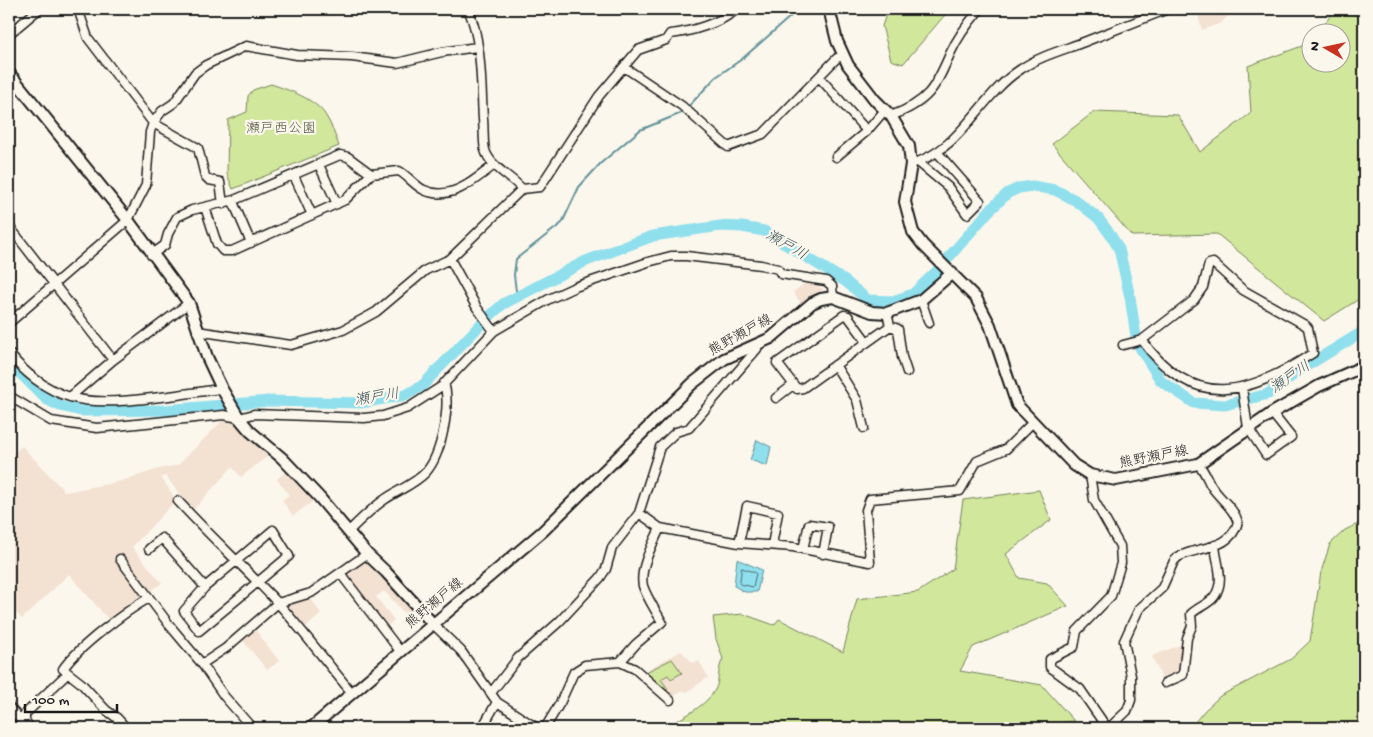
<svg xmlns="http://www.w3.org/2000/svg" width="1373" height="737" font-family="'Gochi Hand','Klee One',sans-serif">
<rect width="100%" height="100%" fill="#fbf7ec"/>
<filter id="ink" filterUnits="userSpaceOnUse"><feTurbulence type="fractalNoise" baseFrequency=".02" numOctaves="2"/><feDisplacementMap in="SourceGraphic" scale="10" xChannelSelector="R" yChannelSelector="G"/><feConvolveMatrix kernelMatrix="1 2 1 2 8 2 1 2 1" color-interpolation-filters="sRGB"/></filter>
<g filter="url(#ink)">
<path fill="#f3e1d2" d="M1214 9H1234L1221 23 1202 30 1198 16Z
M807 282 824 289 801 304 793 292Z
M232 419 273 452 241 477 232 467 192 511 166 476 161 477 176 500 132 547 162 583 108 619 69 574 22 619 9 605V457L22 446 65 492 118 482 159 469 178 465 222 421Z
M289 469 302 485 298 488 302 485 313 501 293 516 282 500 289 495 277 479Z
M364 558 414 609 406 615 384 591 376 597 394 620 385 628 344 573Z
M310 597 321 614 304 629 285 604Z
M254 628 279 661 267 670 241 638Z
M1183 644 1180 676 1163 681 1152 656Z
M681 651 693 663 699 661 708 677 687 692 683 691 672 697 643 672Z"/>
<path fill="#d1e79c" stroke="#76825c" d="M888 9H950L903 64 891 60 882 26Z
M1335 9H1364V296L1324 321 1217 234 1132 236 1052 144 1094 112 1178 115 1200 152 1251 113 1248 66 1310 43V62H1340V32H1319Z
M271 84C289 90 316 99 326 116 332 125 335 136 339 146L233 189 227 174 228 120 247 112 248 96 253 90Z
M1039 490 1051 520 1006 554 1019 578 1047 583 1068 606 973 647 960 671 1042 685 1074 721 1018 728H664C681 718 704 708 715 690 720 681 717 669 723 659L716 639 713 617 743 614 774 625 779 619 843 652 857 599 918 592 953 569 963 500Z
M1364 521V728H1190L1204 711 1220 696 1291 659 1310 641 1321 572 1330 544 1345 530Z
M672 659 682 673 671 679 668 675 661 679 668 689 666 690 644 673Z"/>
<path fill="#90dfed" stroke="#629199" d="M757 440 771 447 767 466 750 460Z
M737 559 762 570 757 592H745L734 586Z"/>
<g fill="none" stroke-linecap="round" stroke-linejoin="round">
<path stroke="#4a6a70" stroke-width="1" d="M742 568 756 573 753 587 740 584Z"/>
<path stroke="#629199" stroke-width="2" d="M687 108 716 77 742 59 799 9
M9 220 12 224
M35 254 54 277
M523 294 516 291 514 275 516 259 562 223 579 187 601 163 640 130 684 112"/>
<path stroke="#90dfed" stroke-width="11" d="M9 362 46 399 60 406 81 411 166 410 268 401 361 403 406 395 423 385 482 323 503 304 586 261 653 236 720 226 742 227 764 231 845 281 868 300 894 301 913 294 936 272 989 211 1008 193 1019 188 1032 186 1055 190 1075 200 1098 218 1110 234 1119 249 1130 297 1137 343 1161 381 1194 403 1225 405 1268 394 1300 370 1364 331
M9 722 13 728"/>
<g stroke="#1c1c1c" stroke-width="11">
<path id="street" d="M78 9 88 38 153 123 198 148 205 176 209 180 220 182 223 204
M468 9C482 39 481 86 483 119 484 129 483 141 485 150 490 167 511 176 522 189
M9 34 39 9
M624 67 682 106 728 147 763 134 837 58 844 56
M819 77 867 131
M891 116C928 102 935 89 950 54 957 38 969 22 980 9
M836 157 867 131 885 110
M918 162 948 187 967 214 980 201 937 152
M911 164C962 150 979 96 1021 69 1040 56 1063 50 1084 42 1112 31 1140 20 1168 9
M320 167 337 204
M295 178 312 215
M234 204 251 243
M205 207 217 244 223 251H232L345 200 371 174
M9 226 113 360
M151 255 165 245 168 234 177 217 192 210 234 200 340 155 348 157 371 174 399 171C408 176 415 186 424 190 450 202 475 180 494 165
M450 259 477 308 494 331
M921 300 929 323
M9 323 128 220 146 185 150 132 153 123 162 111 174 103 195 73 206 65 246 46 297 55 352 57 397 63 442 52 477 47
M890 326 898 329 902 357 907 372
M197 331 291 345 343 330 376 312 426 270 450 259 522 189 540 187 599 96 638 50 666 40 670 34C690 32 721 23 737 9
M867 342 848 316 844 315 777 363 797 389 803 388 890 326 887 313
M1123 345 1142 340 1194 300 1203 287 1209 264 1213 263 1243 290 1305 325 1308 328 1313 353C1249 395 1193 412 1142 340
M9 353C23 372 46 390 70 397 107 409 181 393 222 389
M835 365 857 400 864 428
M1362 367 1364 381
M1242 388 1248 428 1266 455 1291 437 1272 413
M9 396 51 421 97 428 224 415 239 418 254 414 364 418 383 416 408 408 442 386 494 331 549 299 575 287 648 262 671 256H686L761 265 778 269 781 274 826 281 832 286 833 297
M70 397 113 360 189 303
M776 398 793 385
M1090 475 1094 500 1120 546 1121 563 1111 596 1077 631 1074 647 1050 659V667L1080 689 1107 728
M178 501C210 536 244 567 277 602 303 631 327 663 352 693
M639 513 660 528 739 543 793 547 870 562 866 510 870 499 960 491 977 461 1006 449 1032 423
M660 528C653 544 639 568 643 586 647 598 656 611 662 622L636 644 620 662 635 669 670 700
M273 530 289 556 199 631 184 611 205 587Z
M349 531C360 520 371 509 384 500 398 490 415 484 426 472 442 454 451 405 444 383
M739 543 747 506 778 513 772 545
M149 549 162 538 205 587
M803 549 809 524 828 527 823 554
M120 559 171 627 202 664 224 696 252 728
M340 573 400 651
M433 624 461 651 497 702 482 728
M202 664 226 648 278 603 311 593 367 554
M1165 683 1183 675 1187 638 1192 626 1191 614C1198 607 1209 604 1214 597 1226 581 1216 562 1215 545
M491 693 518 658 559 622 600 578 606 569 612 548 639 513 660 447 676 432 689 428 757 349 758 344
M497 702 537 728
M9 707 25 725
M29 728 25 720V714L67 674
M126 728 117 718 106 710 81 683 63 669C78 647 126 611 149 598
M545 728 560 703 574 672 585 665 620 662
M1109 728 1127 711 1131 700V676L1124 641 1129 630 1139 609 1162 588 1174 561 1178 557C1201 545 1230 551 1238 522 1233 506 1218 498 1210 484 1206 476 1204 470 1198 464"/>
</g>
<g stroke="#1c1c1c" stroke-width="14">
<path id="secondary" d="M829 9 837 41 848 65 875 100 891 116 909 146 911 164 905 202 913 232 923 245 976 298 990 325 1017 405 1074 465 1090 475 1116 480 1198 464 1272 413 1319 386 1364 366
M9 73 128 220 189 303 207 357 222 389 239 418 250 431 282 458 319 497 367 554 386 572 433 624
M311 728 543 531 692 384 724 359 771 338 812 303 821 299 833 297 872 312 887 313 921 300 952 273"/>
</g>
<use href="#street" stroke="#fbf7ec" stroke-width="8"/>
<use href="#secondary" stroke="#fbf7ec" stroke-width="10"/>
</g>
</g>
<g text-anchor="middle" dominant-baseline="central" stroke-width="4.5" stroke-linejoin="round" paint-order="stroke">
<g font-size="14" fill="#525942" stroke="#fbf7ec">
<text x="281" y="129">瀬戸西公園</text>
</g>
<g font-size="14" fill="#1c1c1c" stroke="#fbf7ec">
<text transform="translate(741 336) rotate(-29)">熊野瀬戸線</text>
<text transform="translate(1154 458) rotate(-11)">熊野瀬戸線</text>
<text transform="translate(435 604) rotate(-40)">熊野瀬戸線</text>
</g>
<g font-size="15" font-style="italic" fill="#3f565b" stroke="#fbf7ec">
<text transform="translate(786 246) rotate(30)">瀬戸川</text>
<text transform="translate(1291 378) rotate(-35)">瀬戸川</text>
<text transform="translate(377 398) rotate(-9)">瀬戸川</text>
</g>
</g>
<rect width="1373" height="737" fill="none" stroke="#fbf7ec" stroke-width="30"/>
<rect x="15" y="15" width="1343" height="707" fill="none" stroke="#1c1c1c" stroke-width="2" filter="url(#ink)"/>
<g transform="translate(1326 48) rotate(279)"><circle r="24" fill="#fbf7ec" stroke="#a29f99"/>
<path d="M0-4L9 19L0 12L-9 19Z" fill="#c8321e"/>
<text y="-8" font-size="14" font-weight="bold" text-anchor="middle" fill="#1c1c1c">N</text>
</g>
<path d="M25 704v8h92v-8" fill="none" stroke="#1c1c1c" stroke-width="2.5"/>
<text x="32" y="704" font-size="15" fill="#1c1c1c" stroke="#fbf7ec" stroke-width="4" paint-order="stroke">100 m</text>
</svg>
